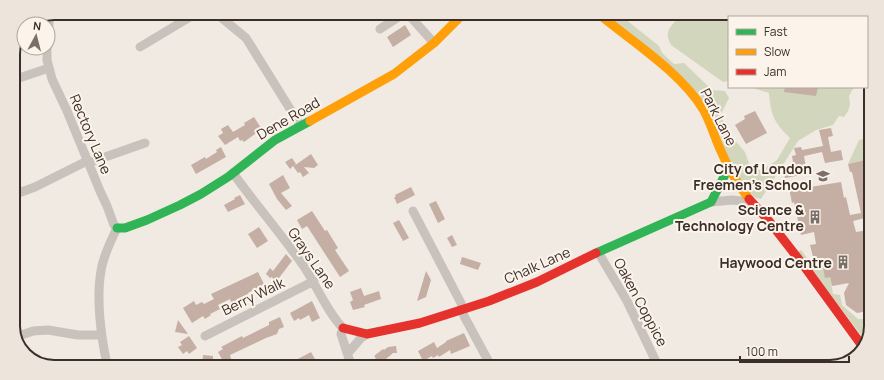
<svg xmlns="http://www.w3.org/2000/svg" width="884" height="380" font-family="Manrope,sans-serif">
<rect width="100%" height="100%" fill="#f0eae3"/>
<path fill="#d1d6bc" d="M607 15H620L659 46 662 53 674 64 684 63 712 90 725 91 729 98 721 114 726 130 745 152 750 166 761 171 777 160 790 138C774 122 771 116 769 93L750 87H854L849 96 850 105 848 111 844 117 839 116 833 125 816 130 798 141 761 199 756 198 750 193 733 170 706 111Z
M681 15 808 16 809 17H729V81L723 82 671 45C663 30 671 27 681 15Z
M870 95V133C865 120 867 109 870 95Z
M863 139 868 141 870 145V181L865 160 848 164 859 140Z
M801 250 815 269 823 267 830 277 833 294 840 295 842 305 858 319H867L868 341 867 343 798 252Z"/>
<path fill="#c5aea3" d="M405 25 411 35 393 47 387 37Z
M785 87H818L816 96 784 92Z
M755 111 767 133 746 144 735 125 745 119 744 116Z
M254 117 261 128 258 129 259 131 244 142 242 140 240 141 238 137 225 145 218 136 223 133 221 129 228 125 233 132 245 125 244 123Z
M831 128 833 136 828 137 831 152 841 150 843 160 825 163 822 152 804 156 807 174 785 178 783 169 794 167 792 156 796 155 794 148 801 147 802 150 823 146 819 130Z
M221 147 226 157 196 174 191 165 205 157 206 159 217 152 216 150Z
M311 154 318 165 314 168 304 167 309 173 303 177 300 172 298 173 293 166 290 169 285 162 292 158 296 164 294 166Z
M865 160 870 181 869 217 853 221 856 232 868 230 869 233 868 311 857 313 846 305 844 293 849 283 832 286 830 277 825 278 823 267 818 268 815 257H813L810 245 816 244 814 232 801 235 794 202 792 203 789 188 804 185V188L841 182 844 198 846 197 850 215 861 213 852 172H850L848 164Z
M283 175 290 188 281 193 292 206 286 210 277 199 269 184Z
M411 187 415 195 397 204 394 197H396L395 195Z
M240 195 245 204 228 212 224 205 235 199 234 198Z
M436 201 445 219 438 223 429 204Z
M312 211 325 231 327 230 338 248 335 250 349 271 340 277 307 226 302 229 297 220Z
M399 220 409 238 403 241 393 223Z
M259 227 268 241 257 248 248 234Z
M452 235 457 245 452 247 447 238Z
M286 254 292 261 275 283 272 277 270 278 266 274 270 268 273 271Z
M462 257 481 263 478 270 460 264Z
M426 271 431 280 426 297 417 301Z
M258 272 264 284 248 293V294L238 299 239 301 232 305 230 299 218 305 220 309 210 314 211 315 205 319 203 316 192 323 183 308 194 301 196 305 202 302 204 304 214 299 211 294Z
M361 288 364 296 379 291 381 299 364 305 365 307 353 310 350 302 353 300 350 292Z
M312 301 320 318 312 322 309 315 300 320 299 318 294 321 290 313Z
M280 317 284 327 279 329 277 334 266 338 230 355 232 362 225 365 218 352 223 349 221 347 242 336 243 338 269 325V322Z
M178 320 188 334 175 332Z
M464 333 470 346 451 354 450 350 439 357 438 355 433 358 432 356 423 361 418 351 434 342 437 348 446 342V341Z
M189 336 197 348 189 354 187 351 183 354 178 347 182 345 180 342Z
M396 346 397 353H393L379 365H367L376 358 374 356 383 349 384 350 388 347Z
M311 352 316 361 313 362 314 365H298L296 360Z
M203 355 213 356V365H202Z"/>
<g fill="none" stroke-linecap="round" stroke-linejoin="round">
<path stroke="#c9c2bc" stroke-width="9" d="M217 14 246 38 300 125
M408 14 434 43
M380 29 403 14
M48 33 50 15
M140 47 195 14
M47 48V60L52 79 67 111 100 191 107 206 114 225 117 228C111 241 103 256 101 271 96 299 101 337 107 364
M13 80 49 68
M88 163 145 143
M233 173C256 205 283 236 305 268 317 287 328 313 343 328L341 334 351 365
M13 195 35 187 87 161
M711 202 732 200 751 202
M413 211 461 303 464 316 491 366
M598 252 627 301 658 366
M205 336 314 281
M16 337 33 331 48 330 78 335H101
M348 353 361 338 367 334"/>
<path stroke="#30b455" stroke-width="9" d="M117 228H125L147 220 180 205 201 194 228 177 275 140 310 121
M596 253 711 202 729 167"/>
<path stroke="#ff9f0a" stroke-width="9" d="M600 15C634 43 680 72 703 109 710 121 714 136 720 149 727 166 737 183 749 199
M310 121 394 74 434 43 462 15"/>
<path stroke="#e5322d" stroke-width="9" d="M749 199 769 221 804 266 863 347
M343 328 367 334 420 323 489 301 537 282 596 253"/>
</g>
<defs>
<g id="school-bare" transform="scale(1.08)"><path d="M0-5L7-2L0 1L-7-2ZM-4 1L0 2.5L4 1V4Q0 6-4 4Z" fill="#7a706a" stroke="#fcf4eb" stroke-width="2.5" paint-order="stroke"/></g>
<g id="building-bare" transform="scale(1.08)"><path d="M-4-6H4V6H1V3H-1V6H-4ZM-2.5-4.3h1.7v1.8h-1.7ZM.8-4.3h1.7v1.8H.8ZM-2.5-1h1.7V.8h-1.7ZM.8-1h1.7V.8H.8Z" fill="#7a706a" stroke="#fcf4eb" stroke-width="2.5" paint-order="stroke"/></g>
</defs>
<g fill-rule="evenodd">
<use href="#school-bare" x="823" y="176"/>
<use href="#building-bare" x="815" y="217"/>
<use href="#building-bare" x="843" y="262"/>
</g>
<g text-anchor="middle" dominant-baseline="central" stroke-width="4" stroke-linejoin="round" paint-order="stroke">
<g font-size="14" fill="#3b2f29" stroke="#fcf4eb">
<text transform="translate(719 117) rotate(63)">Park Lane</text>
<text transform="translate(288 118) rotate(-30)">Dene Road</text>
<text transform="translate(91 134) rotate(67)">Rectory Lane</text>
<text transform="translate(312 258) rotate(55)">Grays Lane</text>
<text transform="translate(537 265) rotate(-24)">Chalk Lane</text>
<text transform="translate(253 296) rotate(-26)">Berry Walk</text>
<text transform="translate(641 302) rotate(62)">Oaken Coppice</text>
</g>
<g font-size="14" font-weight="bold" fill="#3b2f29" stroke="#fcf4eb" text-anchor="end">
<text x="812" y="168">City of London<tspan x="812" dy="16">Freemen's School</tspan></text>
<text x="804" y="209">Science &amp;<tspan x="804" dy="16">Technology Centre</tspan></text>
<text x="832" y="262">Haywood Centre</text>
</g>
</g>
<path d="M0 0H884V380H0ZM54 20H830A34 34 0 0 1 864 54V326A34 34 0 0 1 830 360H54A34 34 0 0 1 20 326V54A34 34 0 0 1 54 20Z" fill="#ede4db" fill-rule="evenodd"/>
<path fill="none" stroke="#3b2f29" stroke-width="2" d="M54 20H830A34 34 0 0 1 864 54V326A34 34 0 0 1 830 360H54A34 34 0 0 1 20 326V54A34 34 0 0 1 54 20Z"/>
<rect x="728" y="16" width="140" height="72" fill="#fcf4eb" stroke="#afa59d"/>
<rect x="736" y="29" width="20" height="6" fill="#30b455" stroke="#afa59d"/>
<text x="764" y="36" font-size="12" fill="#3b2f29">Fast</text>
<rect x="736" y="49" width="20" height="6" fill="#ff9f0a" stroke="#afa59d"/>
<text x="764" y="56" font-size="12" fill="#3b2f29">Slow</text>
<rect x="736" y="69" width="20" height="6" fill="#e5322d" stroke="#afa59d"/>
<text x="764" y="76" font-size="12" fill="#3b2f29">Jam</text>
<g transform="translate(36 36) rotate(7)"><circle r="19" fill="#fcf4eb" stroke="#afa59d"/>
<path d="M0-3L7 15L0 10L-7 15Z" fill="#7a706a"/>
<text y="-6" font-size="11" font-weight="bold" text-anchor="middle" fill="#3b2f29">N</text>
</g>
<path d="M740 356v6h109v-6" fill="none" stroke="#3b2f29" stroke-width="2"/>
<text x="746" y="356" font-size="12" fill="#3b2f29" stroke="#fcf4eb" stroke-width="3" paint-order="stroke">100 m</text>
</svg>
